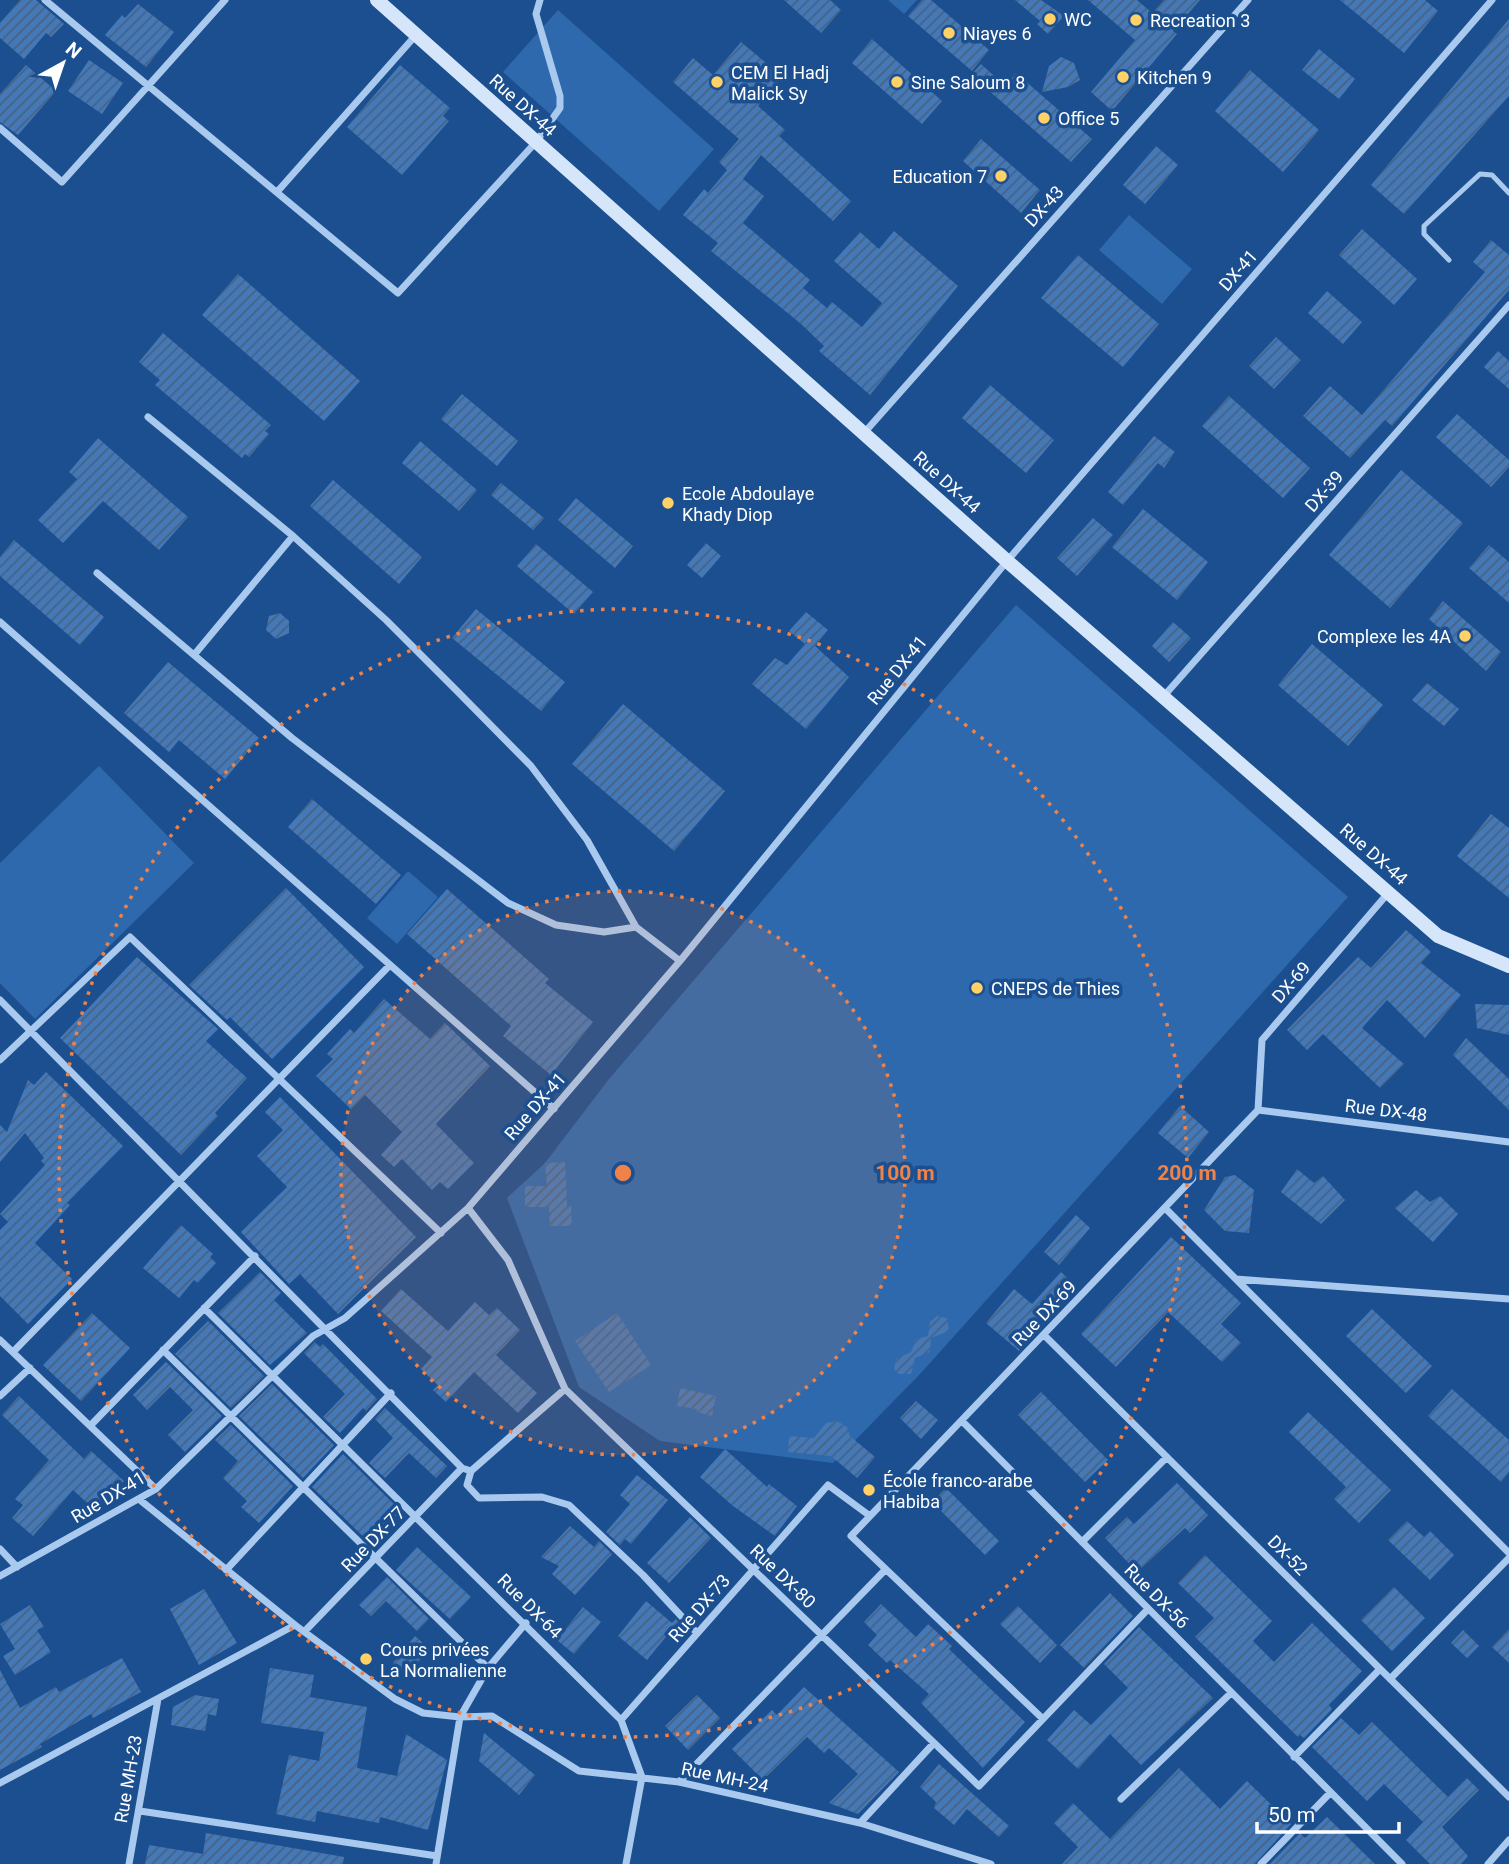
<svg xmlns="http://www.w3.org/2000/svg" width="1509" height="1864" font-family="Roboto,sans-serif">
<defs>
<pattern id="building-hatch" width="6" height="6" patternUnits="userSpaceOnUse" patternTransform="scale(1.75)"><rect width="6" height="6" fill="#4478b7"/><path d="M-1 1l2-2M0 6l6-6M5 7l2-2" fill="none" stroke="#486282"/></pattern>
</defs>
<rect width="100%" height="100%" fill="#1b4f8f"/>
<path fill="#2e69ad" d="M888 0H917L904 14Z
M558 10 714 149 659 211 503 72Z
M1129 215 1192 269 1162 304 1099 250Z
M1016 605 1348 897 921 1373 833 1463 660 1441 579 1387 507 1198 545 1163 609 1079Z
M99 766 194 863 35 1019 0 983V863Z
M408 871 438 897 397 944 367 918Z"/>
<path fill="url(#building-hatch)" d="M20 0H36L64 24 51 37 46 33 24 59 0 38V23Z
M784 0H830L841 10 821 33Z
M922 0H931L989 50 972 71 908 16Z
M1015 0H1041L1064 16 1048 34 1037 24 1040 21Z
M1088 0H1137L1152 13 1164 0H1200L1173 31 1177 34 1112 111 1091 92 1135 40Z
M1340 0H1425L1438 11 1404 53Z
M138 4 174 32 146 67 105 35 122 15 125 18Z
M1509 19V96L1404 214 1371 185Z
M872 39 942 101 922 124 852 63Z
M741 42 783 77 758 106 785 130 779 136 851 201 833 221 761 155 743 179 764 196 743 223 810 280 803 288 827 308 832 302 862 327 882 303 834 261 860 232 879 249 894 231 958 286 870 395 819 351 824 346 800 323 711 251 718 243 683 215 704 189 708 193 727 170 719 162 739 139 673 82 693 58 713 75Z
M1319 49 1355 79 1339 99 1302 70Z
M1061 57 1074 63 1080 80 1068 87 1042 92 1049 66Z
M89 60 123 83 102 114 68 91Z
M981 64 1005 86 1016 73 1092 139 1071 162 971 75Z
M26 65 56 91 18 135 0 122V94Z
M400 65 450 108 443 116 449 121 402 175 347 127Z
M1250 70 1319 130 1283 172 1215 111Z
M981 139 1040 190 1021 213 963 161Z
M1156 146 1178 165 1145 204 1123 185Z
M1362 229 1417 279 1394 305 1339 255Z
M1491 240 1509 255V290L1392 426 1385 420 1350 458 1303 416 1330 386 1362 415 1485 272 1473 262Z
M1078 255 1159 324 1123 367 1041 298Z
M238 274 360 381 324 421 202 315Z
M1327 291 1362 322 1343 344 1308 313Z
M163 333 271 425 265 431 269 434 249 457 245 454 242 458 155 385 160 380 139 362Z
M1276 337 1301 360 1274 389 1249 366Z
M1498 351 1509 361V389L1484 367Z
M990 385 1054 440 1026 473 962 418Z
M462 394 518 441 497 466 441 419Z
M1229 396 1310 468 1283 498 1202 426Z
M1457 414 1509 460V467L1491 487 1436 437Z
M1154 436 1175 452 1164 468 1158 463 1123 505 1108 492Z
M98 438 188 517 159 550 103 501 63 543 38 520 77 479 69 472Z
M420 441 477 490 459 511 402 463Z
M1401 470 1463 523 1390 608 1329 555Z
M333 480 422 557 399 584 310 506Z
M501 483 544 518 533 530 491 495Z
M576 498 633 546 615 568 558 520Z
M1143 509 1208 562 1177 600 1112 547Z
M1093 518 1113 535 1077 576 1057 558Z
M14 540 104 617 80 645 0 576V557Z
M706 543 721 556 702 578 687 565Z
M536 544 593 592 574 614 517 566Z
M1489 545 1509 562V603L1469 568Z
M1443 601 1501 652 1486 671 1429 619Z
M476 609 565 682 541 711 452 638Z
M806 612 828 630 815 646 849 677 806 729 752 684 775 658 787 665 805 644 789 631Z
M280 613 289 621V633L276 639 266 630 269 616Z
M1173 622 1191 638 1169 662 1152 646Z
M1312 644 1383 705 1348 746 1278 685Z
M168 662 259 738 225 779 179 740 169 752 124 713Z
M1427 683 1459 709 1444 726 1412 700Z
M623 704 725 791 674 851 572 764Z
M312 799 401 875 376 904 288 827Z
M1491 814 1509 828V898L1457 856Z
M286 888 364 967 272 1059 230 1017 227 1020 189 985Z
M447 889 549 979 545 983 593 1022 551 1075 503 1036 511 1026 407 934Z
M1406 930 1431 952 1421 963 1461 995 1425 1038 1387 1000 1362 1028 1404 1064 1380 1088 1323 1034 1307 1050 1287 1030 1358 957 1371 968Z
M137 957 218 1029 206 1041 247 1078 215 1113 218 1116 181 1155 60 1038Z
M384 999 430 1039 445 1023 490 1066 436 1124 474 1163 448 1189 440 1182 432 1190 402 1159 394 1167 381 1155 402 1132 365 1095 351 1109 316 1076 333 1059 327 1054 350 1029 354 1033Z
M1475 1004 1509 1005V1035L1477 1028Z
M1466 1038 1509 1079V1110L1453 1055Z
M46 1072 123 1146 67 1203 70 1205 35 1243 72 1279 28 1324 0 1296V1230L8 1222 0 1214 45 1165 41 1161 44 1158 25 1133 0 1162V1125L7 1132 28 1080 34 1085Z
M280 1097 416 1237 338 1314 300 1274 289 1284 241 1232 287 1187 257 1156 283 1130 265 1112Z
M1180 1106 1209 1132 1188 1158 1158 1133Z
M565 1162 567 1207 571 1206 572 1226H550L549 1207H525V1186H547L545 1163Z
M1297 1169 1314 1183 1323 1176 1345 1200 1321 1224 1281 1192Z
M1235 1175 1254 1190 1249 1233 1225 1231 1204 1210 1225 1177Z
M1416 1190 1430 1202 1440 1196 1458 1214 1433 1242 1395 1208Z
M1076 1215 1090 1228 1059 1265 1044 1252Z
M181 1225 213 1254 210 1257 216 1263 198 1283 194 1280 179 1298 143 1268Z
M1171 1237 1241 1303 1221 1324 1241 1343 1222 1362 1168 1312 1116 1367 1081 1334Z
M260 1272 281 1293 274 1300 307 1333 270 1365 218 1313Z
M1061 1272 1076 1286 1019 1351 986 1323 1014 1289 1032 1304Z
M401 1289 448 1331 475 1302 489 1315 497 1308 520 1330 496 1355 537 1393 518 1413 474 1372 446 1402 433 1390 438 1385 421 1369 432 1357 381 1311Z
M1372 1309 1432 1366 1406 1393 1346 1336Z
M92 1313 130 1348 81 1401 43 1365Z
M617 1313 651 1365 609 1392 575 1341Z
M937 1316 947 1318 949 1331 931 1338 930 1352 915 1358 911 1374H899L894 1369 896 1359 911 1352 916 1339 928 1336 930 1322Z
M208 1321 264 1376 231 1408 175 1354Z
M315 1342 320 1347 323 1344 377 1399 366 1411 363 1408 340 1433 323 1417 345 1394 304 1353Z
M166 1362 222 1416 185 1452 168 1435 193 1410 170 1387 147 1410 133 1395Z
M272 1384 334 1445 303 1478 239 1416Z
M680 1388 716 1396 712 1416 697 1412V1409L677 1406Z
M1452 1389 1509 1440V1472L1501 1482 1428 1416Z
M1041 1392 1108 1460 1085 1482 1018 1415Z
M19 1396 84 1459 91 1451 124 1481 96 1511 73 1490 33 1536 12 1518 23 1505 15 1499 49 1460 2 1415Z
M916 1401 938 1420 921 1439 900 1418Z
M385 1408 447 1466 436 1478 409 1453 385 1478 369 1463 393 1438 375 1419Z
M1308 1412 1391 1490 1359 1523 1334 1499 1346 1487 1289 1432Z
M837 1421 847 1427 850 1436 875 1457 857 1478 831 1456 788 1452 789 1436 814 1438 826 1423Z
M231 1425 293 1486 259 1523 241 1507 247 1501 223 1478 238 1461 215 1440Z
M725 1449 767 1487 769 1484 797 1506 775 1536 733 1506 700 1477Z
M343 1454 401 1511 370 1543 312 1487Z
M637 1475 668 1500 631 1544 625 1539 620 1545 606 1532 630 1504 620 1495Z
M1177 1483 1208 1515 1190 1533 1185 1528 1137 1572 1105 1538 1127 1517 1134 1524Z
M946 1488 999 1541 985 1555 932 1502Z
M690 1517 711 1538 669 1583 647 1563Z
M1407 1521 1424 1537 1430 1531 1454 1555 1430 1580 1388 1540Z
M570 1526 594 1547 599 1541 612 1554 575 1595 552 1574 559 1566 541 1557Z
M417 1547 471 1597 450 1619 396 1570Z
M1205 1555 1272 1621 1253 1641 1274 1662 1312 1623 1362 1671 1329 1705 1332 1709 1304 1738 1300 1735 1298 1737 1195 1637 1214 1618 1178 1583Z
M387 1577 429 1619 417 1631 386 1601 371 1616 359 1605Z
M1394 1587 1425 1618 1392 1651 1361 1620Z
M204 1589 237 1643 199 1665 170 1609Z
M1110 1593 1133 1616 1084 1668 1060 1645Z
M646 1601 672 1623 676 1619 687 1631 679 1641 669 1633 647 1660 618 1636Z
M881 1604 916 1637 928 1624 952 1646 949 1649 1025 1722 983 1768 921 1703 929 1694 890 1660 887 1663 868 1645 877 1635 864 1622Z
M30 1605 44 1627 37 1630 51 1652 15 1675 3 1656 15 1649 0 1624Z
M1018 1606 1057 1645 1040 1663 1000 1624Z
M583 1607 601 1622 574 1654 557 1640Z
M1139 1627 1213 1698 1141 1765 1110 1734 1078 1769 1047 1740 1074 1710 1091 1725 1128 1688 1104 1664Z
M1509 1629V1663L1492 1647Z
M1463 1630 1479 1646 1467 1658 1451 1643Z
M415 1636 430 1649 407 1675 393 1663Z
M122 1658 141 1692 93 1718 91 1714 40 1744 42 1747 0 1770V1670L20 1708 56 1687 59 1692Z
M270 1668 314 1675 310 1697 367 1707 357 1768 397 1776 406 1734 447 1760 428 1830 380 1817 379 1823 317 1811 315 1822 276 1814 289 1755 319 1761 324 1732 261 1723Z
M804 1687 899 1772 858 1814 829 1803 858 1774 829 1748 824 1753 807 1737 763 1780 732 1749 772 1710 777 1715Z
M195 1695 219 1699 216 1716 208 1714 205 1731 171 1725 173 1707Z
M697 1695 720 1718 688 1750 665 1726Z
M1341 1718 1359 1735 1372 1722 1448 1797 1467 1778 1479 1790 1442 1827 1468 1856 1461 1864H1430L1406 1840 1423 1822 1384 1784 1367 1801 1312 1747Z
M484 1733 535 1775 519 1795 479 1761Z
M939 1764 1009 1826 999 1837 967 1809 954 1825 934 1808 936 1802 920 1787Z
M1179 1768 1220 1809 1247 1781 1291 1824 1255 1864H1062L1078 1847 1054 1823 1073 1803 1110 1839Z
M1327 1817 1375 1864H1270L1300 1833 1305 1838Z
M206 1833 344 1857 343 1864H145L149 1845 203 1854Z"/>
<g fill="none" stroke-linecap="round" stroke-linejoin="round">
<path stroke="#a9c9ee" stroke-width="5" d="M1449 260 1424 234V226L1480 174 1492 175 1509 193"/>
<path stroke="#a9c9ee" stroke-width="7" d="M45 0 398 293 536 142 560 108V96L536 14 540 0
M0 128 62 182 225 0
M277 192 416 35
M148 417 293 536 386 620 460 694 531 766 587 840 636 927 680 961
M864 433 1248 0
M97 573 292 738 508 903 556 925 604 932 636 927
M0 622 554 1109
M194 655 293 536
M1163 697 1509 305
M0 1000 462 1468 471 1471
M0 1060 130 937 441 1233
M1258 1110 1262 1040 1389 892
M1258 1110 1509 1142
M468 1208 508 1260 565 1389 979 1786 1148 1609
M1165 1208 1509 1553
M1236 1279 1509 1299
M204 1308 621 1720 642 1777 626 1864
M1045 1336 1509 1797
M0 1340 156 1489
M163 1350 488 1668
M13 1352 390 965
M565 1389 471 1471 467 1485 479 1498 542 1497 569 1505 643 1575 697 1633
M0 1396 30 1368
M962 1421 1402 1864
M90 1426 255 1256
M140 1500 295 1625 395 1699 423 1713 460 1717 492 1716 579 1771 679 1782 860 1823 991 1864
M1082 1542 1167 1457
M0 1549 17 1567
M226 1570 391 1393
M0 1576 156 1489 313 1336 345 1318 468 1208 680 961 1007 561 1492 0
M305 1631 462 1468
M1390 1679 1509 1558
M1043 1719 851 1536 1258 1110
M621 1720 828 1485 870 1516
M1294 1757 1380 1669
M679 1782 884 1571
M0 1783 295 1625
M1121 1799 1231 1693
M140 1811 437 1856
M860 1823 934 1743
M129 1864 158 1699
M436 1864 460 1717 488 1668 526 1623
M1261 1864 1330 1793
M1488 1864 1509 1840"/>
<path stroke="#d6e6fa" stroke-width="14" d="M377 0 1007 561 1438 936 1509 966"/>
</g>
<circle cx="623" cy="1173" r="282" fill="#ee8249" fill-opacity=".12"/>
<g fill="none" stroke="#ee8249" stroke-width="3.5" stroke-dasharray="3.5 7">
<circle cx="623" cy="1173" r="282"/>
<circle cx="623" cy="1173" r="564"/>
</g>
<g fill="#ffd166" stroke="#1b4f8f" stroke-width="2.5">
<circle cx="1050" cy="19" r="7"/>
<circle cx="1136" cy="20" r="7"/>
<circle cx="949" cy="33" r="7"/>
<circle cx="1123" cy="77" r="7"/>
<circle cx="717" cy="82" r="7"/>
<circle cx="897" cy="82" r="7"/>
<circle cx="1044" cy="118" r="7"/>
<circle cx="1001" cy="176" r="7"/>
<circle cx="668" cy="503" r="7"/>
<circle cx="1465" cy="636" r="7"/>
<circle cx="977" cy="988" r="7"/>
<circle cx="869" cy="1490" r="7"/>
<circle cx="366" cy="1659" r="7"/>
</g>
<g text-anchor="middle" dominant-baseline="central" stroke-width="7" stroke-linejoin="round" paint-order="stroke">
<g font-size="18" fill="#fff" stroke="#1b4f8f" text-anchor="start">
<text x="1064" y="19">WC</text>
<text x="1150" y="20">Recreation 3</text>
<text x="963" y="33">Niayes 6</text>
<text x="731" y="72">CEM El Hadj<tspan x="731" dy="21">Malick Sy</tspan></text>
<text x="1137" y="77">Kitchen 9</text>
<text x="911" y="82">Sine Saloum 8</text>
<text x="1058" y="118">Office 5</text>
<text x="987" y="176" text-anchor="end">Education 7</text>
<text x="682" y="493">Ecole Abdoulaye<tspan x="682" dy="21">Khady Diop</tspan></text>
<text x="1451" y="636" text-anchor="end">Complexe les 4A</text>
<text x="991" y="988">CNEPS de Thies</text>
<text x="883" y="1480">École franco-arabe<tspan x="883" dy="21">Habiba</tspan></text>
<text x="380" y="1649">Cours privées<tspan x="380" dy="21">La Normalienne</tspan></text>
</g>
<g font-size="18" fill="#fff" stroke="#1b4f8f">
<text transform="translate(523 105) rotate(42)">Rue DX-44</text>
<text transform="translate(1044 206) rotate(-48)">DX-43</text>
<text transform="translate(1238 270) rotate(-49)">DX-41</text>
<text transform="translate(947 482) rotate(42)">Rue DX-44</text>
<text transform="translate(1324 491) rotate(-49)">DX-39</text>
<text transform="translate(897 670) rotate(-51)">Rue DX-41</text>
<text transform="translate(1374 854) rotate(41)">Rue DX-44</text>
<text transform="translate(1291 982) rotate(-49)">DX-69</text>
<text transform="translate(535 1106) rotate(-49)">Rue DX-41</text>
<text transform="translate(1386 1110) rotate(7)">Rue DX-48</text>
<text transform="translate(1044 1313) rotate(-46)">Rue DX-69</text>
<text transform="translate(108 1497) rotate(-31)">Rue DX-41</text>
<text transform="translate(373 1539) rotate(-46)">Rue DX-77</text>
<text transform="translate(1288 1555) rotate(45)">DX-52</text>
<text transform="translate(783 1576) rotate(44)">Rue DX-80</text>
<text transform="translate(1157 1596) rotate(45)">Rue DX-56</text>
<text transform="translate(530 1606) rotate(45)">Rue DX-64</text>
<text transform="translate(699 1608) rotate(-49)">Rue DX-73</text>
<text transform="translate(725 1777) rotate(12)">Rue MH-24</text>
<text transform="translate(128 1779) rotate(-80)">Rue MH-23</text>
</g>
</g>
<circle cx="623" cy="1173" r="10" fill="#ee8249" stroke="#1b4f8f" stroke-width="3.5"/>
<g font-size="21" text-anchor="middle" font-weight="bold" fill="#ee8249" stroke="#1b4f8f" stroke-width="7" stroke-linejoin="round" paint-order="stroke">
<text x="905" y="1180">100 m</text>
<text x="1187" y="1180">200 m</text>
</g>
<g transform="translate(63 63) rotate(40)" stroke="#1b4f8f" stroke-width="5" paint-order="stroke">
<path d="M0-5L12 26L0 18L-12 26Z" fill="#ffffff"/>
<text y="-10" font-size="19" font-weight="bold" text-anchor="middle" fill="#ffffff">N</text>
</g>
<path d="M1257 1822v10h142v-10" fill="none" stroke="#ffffff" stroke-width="3.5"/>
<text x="1268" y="1822" font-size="21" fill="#ffffff" stroke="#1b4f8f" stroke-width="5" paint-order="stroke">50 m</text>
</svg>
